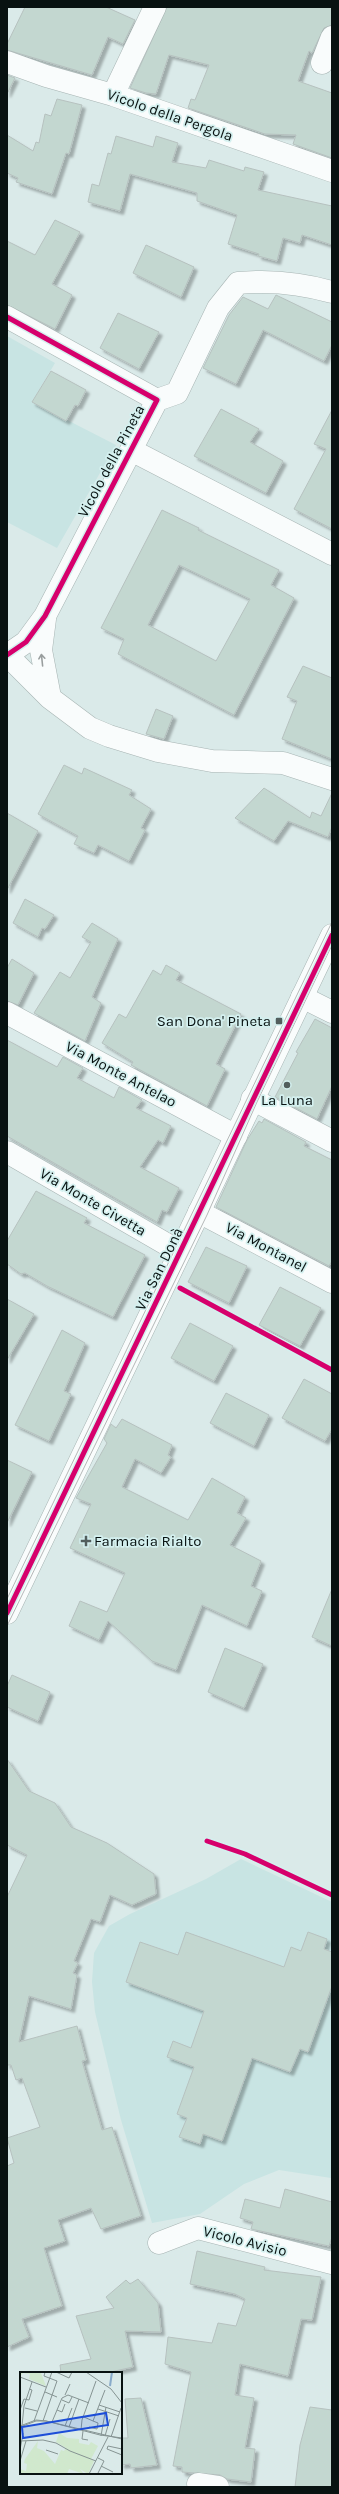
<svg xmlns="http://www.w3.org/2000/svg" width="339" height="2494" font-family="Karla,sans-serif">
<defs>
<filter id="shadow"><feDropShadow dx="3.5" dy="3.5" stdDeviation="1" flood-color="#0004"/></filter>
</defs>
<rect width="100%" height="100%" fill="#daeae9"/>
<path fill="#c8e4e3" d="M7 336 55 363 32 402 116 445 57 548 7 522Z
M241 1859 332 1902 331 2178 279 2170 244 2184 200 2214 152 2223 121 2120 95 2012 92 1982 94 1953 109 1926 130 1914 206 1879Z"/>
<path fill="#c3d7d0" stroke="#b6c1bf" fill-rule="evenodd" filter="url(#shadow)" d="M25 7H106L135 20 123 44 108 37 92 75 7 50V44Z
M167 7H332V25L324 28 312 53 309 51 298 81 332 93V158L293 144 296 135 265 134 188 108 191 99 195 100 209 65 169 55 156 94 146 93 130 88Z
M7 75 15 78 7 94Z
M57 99 82 105 69 154 66 153 52 194 16 182 18 178 7 173V135L33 151 36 142 39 143 45 114 51 116Z
M116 136 153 147 156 136 178 143 172 162 206 168 209 160 244 171 245 167 264 172 258 190 332 206V245L302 235 300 243 283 238 277 261 258 256 259 254 228 244 237 215 197 201V193L130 174 120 211 88 202 92 184 99 186 108 153 111 154Z
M55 220 80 232 52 284 72 295 55 329 7 305V241L35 255Z
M146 245 194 267 181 297 133 273Z
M276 295 332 322V345L324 361 263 330 236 384 203 368 229 315 243 297 268 309Z
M118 313 159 332 139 369 100 348Z
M51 371 86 390 78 406 75 405 66 421 32 402Z
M221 409 259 429 250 442 283 461 266 493 194 456Z
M332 410V529L294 509 326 449 314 444Z
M162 510 199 528 198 530 279 570 271 585 294 598 234 715 118 654 124 639 101 628ZM179 565 250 599 216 661 148 625Z
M303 666 332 678V759L282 739 297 701 287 697Z
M156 709 173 716 164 739 146 734Z
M64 765 82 774 84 768 132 790 129 795 151 809 141 828 145 830 129 861 98 845 94 853 74 844 78 836 38 814Z
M264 788 310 818 312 812 321 816 332 793V827L328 837 288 821 274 841 235 818Z
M7 813 38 831 7 890Z
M25 899 54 915 45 929 42 928 38 937 13 923Z
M92 923 118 939 92 997 101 1003 85 1041 34 1013 60 972 70 978 91 942 82 937Z
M12 959 34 973 18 1005 7 1001V968Z
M166 965 180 973 176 980 241 1014 216 1064 225 1069 207 1106 131 1065 133 1062 102 1043 119 1014 126 1018 153 970 161 975Z
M315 1019 332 1028V1086L317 1119 275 1097 298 1053 296 1052Z
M7 1040 57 1067 63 1057 83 1068 77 1078 114 1098 119 1087 142 1100 136 1108 171 1126 163 1143 158 1140 140 1167 179 1188 167 1212 162 1210 157 1222 7 1136Z
M264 1119 306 1142 304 1146 332 1160V1261L329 1266 216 1207 247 1140 259 1121 262 1123Z
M36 1191 87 1218 84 1223 145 1255 113 1317 47 1286 25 1273 21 1274 7 1264V1241Z
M206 1247 247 1266 229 1303 188 1282Z
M280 1287 321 1308 300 1346 259 1325Z
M7 1299 34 1314 7 1360Z
M190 1323 233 1346 214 1381 171 1358Z
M62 1330 85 1343 64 1391 71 1394 49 1441 15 1425Z
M304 1379 332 1394V1429L325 1441 282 1418Z
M226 1393 269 1415 254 1446 210 1423Z
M122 1419 172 1445 168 1455 171 1457 161 1473 135 1459 122 1487 188 1520 212 1478 245 1497 237 1513 246 1518 230 1545 261 1561 251 1586 262 1591 247 1626 202 1605 176 1670 152 1661 108 1621 99 1640 69 1626 80 1601 107 1612 125 1573 70 1548 91 1504 76 1498 107 1443 104 1439 111 1424 116 1428Z
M7 1460 32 1472 7 1523Z
M332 1589V1646L312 1637Z
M225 1648 263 1664 244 1708 208 1692Z
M12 1675 50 1692 38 1721 7 1707V1686Z
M7 1759 29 1791 55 1803 71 1827 107 1843 154 1874 156 1894 132 1905 110 1895 100 1922 91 1919 74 1961 78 1963 73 1973 77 1975 71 2009 29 1996 19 2042 77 2026 86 2060 82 2061 102 2130 112 2127 141 2216 101 2229 91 2208 58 2220 65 2241 44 2248 62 2306 22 2319 29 2337 7 2347V2166L14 2163 7 2138 40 2127 22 2078 16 2080 11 2065H7V1897L27 1855 7 1845Z
M186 1932 284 1967 291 1947 301 1951 308 1932 327 1939 324 1949 332 1952V1986L308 2052 300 2049 290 2072 252 2058 222 2141 203 2134 200 2144 179 2137 187 2118 177 2114 194 2067 167 2057 173 2041 191 2048 204 2011 126 1982 140 1942 178 1955Z
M285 2189 332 2202V2237L329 2246 251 2229 253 2222 240 2218 245 2199 280 2208Z
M197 2251 265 2267 264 2270 321 2277 312 2320 301 2319 288 2376 240 2364 235 2395 254 2398 245 2448 255 2449 251 2482 227 2479 220 2475 182 2472V2467L173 2466 191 2372 165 2364 168 2337 212 2343 218 2323 236 2326 245 2299 235 2294 190 2284Z
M138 2279 158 2303 161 2332 125 2331 133 2367 106 2373H61L60 2365 91 2359 76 2316 114 2308 106 2297 126 2280 130 2284Z
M141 2398 157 2465 131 2468 130 2464 121 2465V2438H128L125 2399Z
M310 2407 332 2410V2487H295L300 2445Z"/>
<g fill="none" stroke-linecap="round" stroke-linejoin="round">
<g stroke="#a7b4b3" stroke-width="23">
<path id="minor" d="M7 62 46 76 113 95 332 171
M322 63 332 37
M113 95 155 7
M7 317 157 400 45 616 26 642 7 655
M157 400 177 393 218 308 238 283C270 280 301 283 332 292
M131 450 332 554
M45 619 41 650 50 697
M7 655 50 698 90 728 109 736 158 751 212 761 283 763 332 779
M302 997 332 1012
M7 1013 236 1136
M252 1099 332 1141
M7 1152 180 1252
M199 1212 332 1282
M159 2243 198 2228 332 2263
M198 2484 218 2487"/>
</g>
<g stroke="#a7b4b3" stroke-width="23">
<path id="tertiary" d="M7 1613 332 935"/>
</g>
<use href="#minor" stroke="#f9fcfc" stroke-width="22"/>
<use href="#tertiary" stroke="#f9fcfc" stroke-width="22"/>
<path stroke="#b5b8b8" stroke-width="1" d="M7 1599 332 922
M7 1626 207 1215 257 1102 332 945"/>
<g stroke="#d4f0ef" stroke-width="8">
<path id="cycleway" d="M7 317 157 400 45 616 26 642 7 655
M180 1288 332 1370
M7 1613 332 935
M207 1841 245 1854 332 1895"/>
</g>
<use href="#cycleway" stroke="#d6006c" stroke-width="5"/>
</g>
<defs><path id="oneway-shaft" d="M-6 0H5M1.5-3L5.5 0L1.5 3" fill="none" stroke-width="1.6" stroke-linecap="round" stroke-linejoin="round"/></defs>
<use stroke="#999e9e" href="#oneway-shaft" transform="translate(42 660) rotate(-96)"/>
<g fill="#525e5d" stroke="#d4f0ef" stroke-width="1.5">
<rect x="275" y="1017" width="8" height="8" rx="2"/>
<circle cx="287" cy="1085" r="4"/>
<path d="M84 1535h4v4h4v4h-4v4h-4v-4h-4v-4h4z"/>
</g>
<g text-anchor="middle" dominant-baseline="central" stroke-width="3.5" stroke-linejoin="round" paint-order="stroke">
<g font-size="15" fill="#081211" stroke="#d4f0ef">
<text transform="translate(170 115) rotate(19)">Vicolo della Pergola</text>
<text transform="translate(111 461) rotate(-62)">Vicolo della Pineta</text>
<text transform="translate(121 1074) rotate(28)">Via Monte Antelao</text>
<text transform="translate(93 1202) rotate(30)">Via Monte Civetta</text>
<text transform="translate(266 1247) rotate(28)">Via Montanel</text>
<text transform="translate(159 1269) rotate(-64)">Via San Donà</text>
<text transform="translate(245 2241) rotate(14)">Vicolo Avisio</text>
</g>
<g font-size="15" fill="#081211" stroke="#d4f0ef" text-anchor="end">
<text x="271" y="1021">San Dona' Pineta</text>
<text x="287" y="1100" text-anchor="middle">La Luna</text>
<text x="94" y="1541" text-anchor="start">Farmacia Rialto</text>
</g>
</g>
<g transform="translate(20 2372)">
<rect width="102" height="102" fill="#daeae9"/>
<path d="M0 0 21 1 26 14 9 7 10 2 3 1 0 4ZM39 61 47 66 59 67V71L69 73 71 70 78 74 71 87 74 89 68 102 60 97 64 102 49 97 47 102H0V97L6 99 7 92 4 91 5 87 18 69 17 76 24 79 35 92 41 78 44 79 46 76 36 70Z" fill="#d0e8cd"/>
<path d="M13 85 26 91 24 96 11 91Z" fill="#d0e8cd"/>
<path fill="none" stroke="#89abca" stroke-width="2" d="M90 14 92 0"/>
<path fill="none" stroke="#869493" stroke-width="1" d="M36 0 49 6 52 0M66 0 91 17 102 31M0 5 26 15M25 20 37 25M45 23 50 12M48 23 69 31M42 28 49 31 52 25M79 33 100 40M5 36 17 39M78 37 99 44M0 38 4 27 9 28 12 18 9 17M37 38 42 40 45 32M64 45 73 49 85 18M14 49 32 0M23 49 37 9 24 4 25 0M32 50 42 26 48 23M0 54 16 48 26 49 80 63 102 66M2 54 4 34 12 10M45 54 52 36M0 55 16 49H26L102 67M49 55 59 27M69 55 77 57 78 51 73 49M61 58 62 48 76 9M63 59 62 67 68 68M81 64 86 35M85 64 90 47M91 65 101 36M0 69 23 68 36 71 50 79 76 89M102 77 88 74 87 77 102 83M0 78 3 61M26 78 38 82M0 89 6 69M81 94 93 100M78 101 84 89 78 86M69 102 88 65"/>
<path fill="#1d4ed8" fill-opacity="0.15" stroke="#1d4ed8" stroke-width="2" d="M86 41 88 53 3 66 2 55Z"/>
<rect width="102" height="102" fill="none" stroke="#081211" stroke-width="2"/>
</g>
<rect width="339" height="2494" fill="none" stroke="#081211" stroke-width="16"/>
</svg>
